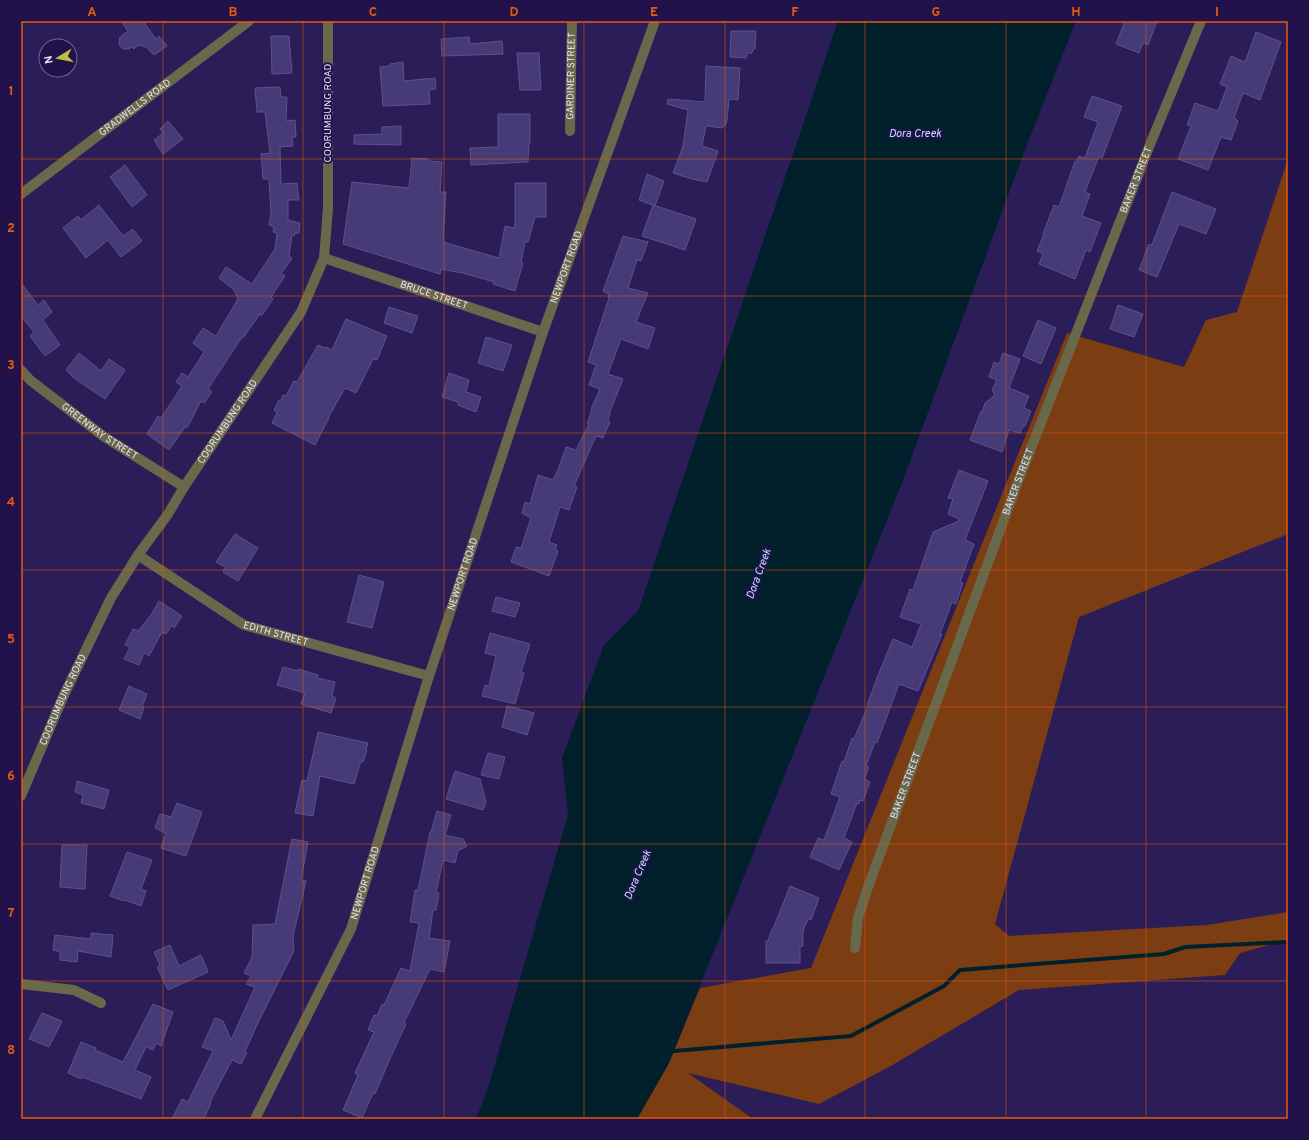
<svg xmlns="http://www.w3.org/2000/svg" width="1309" height="1140" font-family="Overpass,sans-serif">
<rect width="100%" height="100%" fill="#2b1d57"/>
<path fill="#7d3d12" d="M1288 159V534L1079 617 995 924 1009 936 1207 925 1288 912V940L1240 953 1225 975 1019 990 889 1067 819 1104 688 1073 753 1119H637L669 1063 700 988 811 968 1067 333 1184 367 1206 320 1237 312Z"/>
<path fill="#021f2c" d="M838 21H1076L1024 152 903 480 669 1063 637 1119H476L488 1088 568 815 562 758 604 645 638 611Z"/>
<g fill="none" stroke-linecap="round" stroke-linejoin="round">
<path stroke="#021f2c" stroke-width="4" d="M674 1051 851 1036 944 986 960 970 1164 954 1185 947 1288 942"/>
</g>
<path fill="#463b77" stroke="#5c5190" d="M121 21H143L156 39 159 36 167 46 154 55 146 47 138 45 134 49 132 47 129 49H123L119 44 120 37 128 31Z
M1125 21H1157L1148 45 1143 43 1139 53 1116 44Z
M731 31H756L755 49H753L752 53H747L746 58 730 57Z
M1256 32 1281 42 1260 100 1243 93 1234 118 1238 121 1231 140 1221 137 1208 170 1178 159 1191 126 1187 125 1195 103 1218 111 1227 87 1220 84 1231 56 1245 62Z
M271 36H289L292 73 272 74Z
M469 37 470 44 502 41 503 54 442 56 441 39Z
M517 53H539L541 90H520Z
M403 62 404 81 435 78 436 89 429 90 430 104 383 106 380 67 390 66V64Z
M706 66 740 68 738 100 729 99 727 120 726 124 722 128 706 126 702 146 718 151 707 182 692 179 673 173 683 146 688 110 667 104 668 99 705 102Z
M280 87 281 97H287L286 121 295 120 296 137H292L293 146 280 147 281 184 297 183 299 200H288V220L300 223 299 233H295L294 236 292 235 289 256 292 258 281 274 285 276 271 297 273 299 262 315 260 314 243 338 242 337 208 389 212 392 204 403 201 401 187 428 185 427 169 450 147 434 158 416 161 418 182 386 176 382 182 373 188 377 204 352 193 343 203 328 216 336 238 299 234 290 219 278 226 267 252 284 275 249 277 233 273 232 274 227 269 225 271 213 269 179H263L261 154 270 153 265 112H257L255 88Z
M1092 96 1122 106 1102 158 1099 156 1085 192 1090 194 1082 216 1101 223 1090 252 1086 250 1075 279 1039 264 1043 254 1037 251 1044 234H1043L1054 205 1059 207 1075 161 1076 162 1079 156 1085 158 1098 122 1084 117Z
M498 114H530V143H529L528 162 471 165 470 148 498 147Z
M168 121 183 139 163 154 154 140 163 133 160 129Z
M401 126V145L354 144V135L382 134V127Z
M412 158 428 159V161L442 162 440 192H446L443 242 499 258 505 226 515 228V183H546V217H535L528 242H525L521 262 523 263 515 291 493 284 494 282 463 273H462L441 269 440 274 343 244 352 182 409 188Z
M125 165 147 195 132 207 110 177Z
M647 174 664 181 655 206 639 200Z
M1172 192 1216 209 1206 234 1179 224 1157 277 1139 270 1149 244 1152 245Z
M99 205 123 236 133 229 142 241 121 257 108 240 86 258 63 228 78 216 81 220Z
M653 205 696 219 685 250 642 236Z
M623 236 648 242 641 261 637 260 628 288 648 293 636 322 655 328 648 349 621 339 608 374 623 379 609 414H610L608 420 610 422 603 438 596 436 574 486 577 487 569 510 560 507 549 542 557 545 555 549 558 551 549 576 511 562 516 547 521 548 531 518 522 513 525 502 530 504 538 475 553 480 558 470 566 447 576 450 589 424H587L592 410 591 409 600 389 589 385 596 365 588 362 609 298H608L609 294 603 291Z
M21 283 38 305 44 300 52 312 43 320 60 345 45 356 30 336 34 332 21 316Z
M1118 305 1143 314 1134 337 1110 329Z
M389 307 418 316 412 333 384 323Z
M346 319 387 336 377 360 373 359 356 393 345 388 328 418H329L315 445 272 423 277 413 274 410 279 400H281L283 395 286 396 294 381 297 382 318 345 325 348 326 347 332 350Z
M1038 320 1056 328 1041 364 1023 356Z
M486 337 512 345 503 371 478 363Z
M79 353 101 371 109 359 125 370 105 399 74 378 66 370Z
M1003 353 1020 359 1009 388 1029 396 1024 408 1031 411 1025 426H1023L1020 433 1009 430 1002 452 970 440 981 411 982 412 985 403 995 395 992 390 997 380 989 377 994 362 999 364Z
M449 373 469 380 466 392 481 397 476 412 458 405V402L442 397Z
M959 470 988 481 965 540 974 544 960 582 963 583 956 604 952 602 940 634H942L918 691 899 684 877 743 875 742 866 766 869 767 864 779 870 782 863 801 860 800 859 804 857 803 844 838 852 842 839 870 810 857 818 838 824 840 840 797 831 794 842 761 844 762 852 738 854 739 868 706 867 705 877 678 893 639 912 647 921 624 900 617 910 589 913 590 933 532 961 520 948 514 953 499 948 498Z
M235 534 258 548 238 581 223 572 225 567 216 562Z
M359 575 384 582 372 628 347 622Z
M496 597 520 603 515 617 492 611Z
M159 601 182 616 174 628 172 625 166 634 162 632 149 656 144 653 139 665 124 659 130 647 125 645 133 629 138 631 151 615Z
M490 633 530 644 521 672 524 673 515 704 482 696 485 685 489 686 496 656 485 653Z
M283 667 298 671V669L318 675 317 678 335 682 332 696 336 698 331 713 301 704 305 693 277 685Z
M129 686 147 694 142 707 144 708 140 719 119 710Z
M507 706 534 713 527 735 502 727Z
M318 732 368 743 366 749 367 750 363 762 361 761 354 784 320 776 313 816 295 813 302 780 307 781Z
M488 753 505 757 499 779 481 775Z
M455 771 480 779 486 802 483 810 446 799Z
M77 781 109 790 104 809 81 803 83 795 75 792Z
M177 803 202 812 186 856 161 848 166 833 155 828 160 814 171 817Z
M437 811 451 815 445 835 463 839 467 846 458 851 455 863 443 860 436 893H439L436 910H433L429 938 450 941 444 972 430 969 404 1023 406 1024 389 1061 375 1094 373 1093 362 1118 343 1110 358 1075 355 1073 374 1032 368 1030 374 1015 377 1016 382 1004 384 1005 401 968 410 971 419 923 410 922 415 890H418L430 832H431Z
M292 839 308 842 301 880 306 881 293 936 294 951 256 1027 245 1052 247 1053 241 1064 232 1060 210 1102 211 1103 204 1119H172L182 1099 188 1102 213 1051 202 1047 215 1018 223 1021 231 1040 255 987 246 984 251 976 244 973 252 957 253 925 275 924Z
M62 845H87L85 889 60 887Z
M127 852 152 860 141 889 146 891 141 906 125 900 124 901 110 896Z
M790 886 819 898 811 920 808 919 803 931V946L800 947V963H766V941H768L772 929H773Z
M91 933 113 935 111 957 78 951 77 962 60 960V952L53 950 55 935 91 939Z
M170 945 179 966 201 955 208 972 168 990 157 967 160 965 154 952Z
M153 1004 173 1012 161 1046 156 1043 153 1050 146 1047 135 1070 151 1077 141 1099 82 1077 81 1079 68 1073 81 1042 96 1048 95 1050 123 1062Z
M42 1013 62 1021 49 1047 29 1039Z"/>
<g fill="none" stroke-linecap="round" stroke-linejoin="round">
<g stroke="#68694b" stroke-width="10">
<path id="s1" d="M570 131 572 21"/>
<path id="s2" d="M21 194 249 21"/>
<path id="s3" d="M324 258 543 332"/>
<path id="s4" d="M21 370 30 380 103 436 184 487"/>
<path id="s5" d="M138 555 244 625 429 676"/>
<path id="s6" d="M21 796 63 697 111 598 138 555 168 514 184 487 301 312 324 258 328 208V21"/>
<path id="s7" d="M855 948 858 918 868 887 1019 479 1151 142 1201 21"/>
<path d="M21 984 74 990 101 1003"/>
</g>
<path stroke="#68694b" stroke-width="10" id="s8" d="M255 1119 351 929 429 676 543 332 655 21"/>
</g>
<path fill="none" stroke="#e8590c" stroke-width="1" stroke-opacity="0.55" d="M163 21V1119M303 21V1119M444 21V1119M584 21V1119M725 21V1119M865 21V1119M1006 21V1119M1146 21V1119M21 159H1288M21 296H1288M21 433H1288M21 570H1288M21 707H1288M21 844H1288M21 981H1288"/>
<g text-anchor="middle" dominant-baseline="central" stroke-width="4" stroke-linejoin="round" paint-order="stroke">
<g font-size="10" fill="#e6e4fa" stroke="#22124b">
<text stroke="none"><textPath href="#s1" startOffset="55">GARDINER STREET</textPath></text>
<text stroke="none"><textPath href="#s2" startOffset="143">GRADWELLS ROAD</textPath></text>
<text transform="translate(328 113) rotate(-90)">COORUMBUNG ROAD</text>
<text stroke="none"><textPath href="#s7" startOffset="819">BAKER STREET</textPath></text>
<text stroke="none"><textPath href="#s8" startOffset="909">NEWPORT ROAD</textPath></text>
<text stroke="none"><textPath href="#s3" startOffset="116">BRUCE STREET</textPath></text>
<text stroke="none"><textPath href="#s6" startOffset="429">COORUMBUNG ROAD</textPath></text>
<text stroke="none"><textPath href="#s4" startOffset="100">GREENWAY STREET</textPath></text>
<text stroke="none"><textPath href="#s7" startOffset="495">BAKER STREET</textPath></text>
<text stroke="none"><textPath href="#s8" startOffset="585">NEWPORT ROAD</textPath></text>
<text stroke="none"><textPath href="#s5" startOffset="160">EDITH STREET</textPath></text>
<text stroke="none"><textPath href="#s6" startOffset="105">COORUMBUNG ROAD</textPath></text>
<text stroke="none"><textPath href="#s7" startOffset="171">BAKER STREET</textPath></text>
<text stroke="none"><textPath href="#s8" startOffset="261">NEWPORT ROAD</textPath></text>
</g>
<g font-size="11" font-style="italic" fill="#b9e4fa" stroke="#22124b">
<text x="915" y="134">Dora Creek</text>
<text transform="translate(759 574) rotate(-70)">Dora Creek</text>
<text transform="translate(638 875) rotate(-67)">Dora Creek</text>
</g>
</g>
<rect width="1309" height="1140" fill="none" stroke="#22124b" stroke-width="44"/>
<g transform="translate(58 58) rotate(260)"><circle r="19" fill="#22124b" stroke="#706691"/>
<path d="M0-3L7 15L0 10L-7 15Z" fill="#bebf42"/>
<text y="-6" font-size="11" font-weight="bold" text-anchor="middle" fill="#e6e4fa">N</text>
</g>
<rect x="22" y="22" width="1265" height="1096" fill="none" stroke="#e8590c" stroke-width="1.5"/>
<g font-size="13" text-anchor="middle" font-weight="bold" fill="#e8590c">
<text x="92" y="16">A</text>
<text x="233" y="16">B</text>
<text x="373" y="16">C</text>
<text x="514" y="16">D</text>
<text x="654" y="16">E</text>
<text x="795" y="16">F</text>
<text x="936" y="16">G</text>
<text x="1076" y="16">H</text>
<text x="1217" y="16">I</text>
<text x="11" y="95">1</text>
<text x="11" y="232">2</text>
<text x="11" y="369">3</text>
<text x="11" y="506">4</text>
<text x="11" y="643">5</text>
<text x="11" y="780">6</text>
<text x="11" y="917">7</text>
<text x="11" y="1054">8</text>
</g>
</svg>
